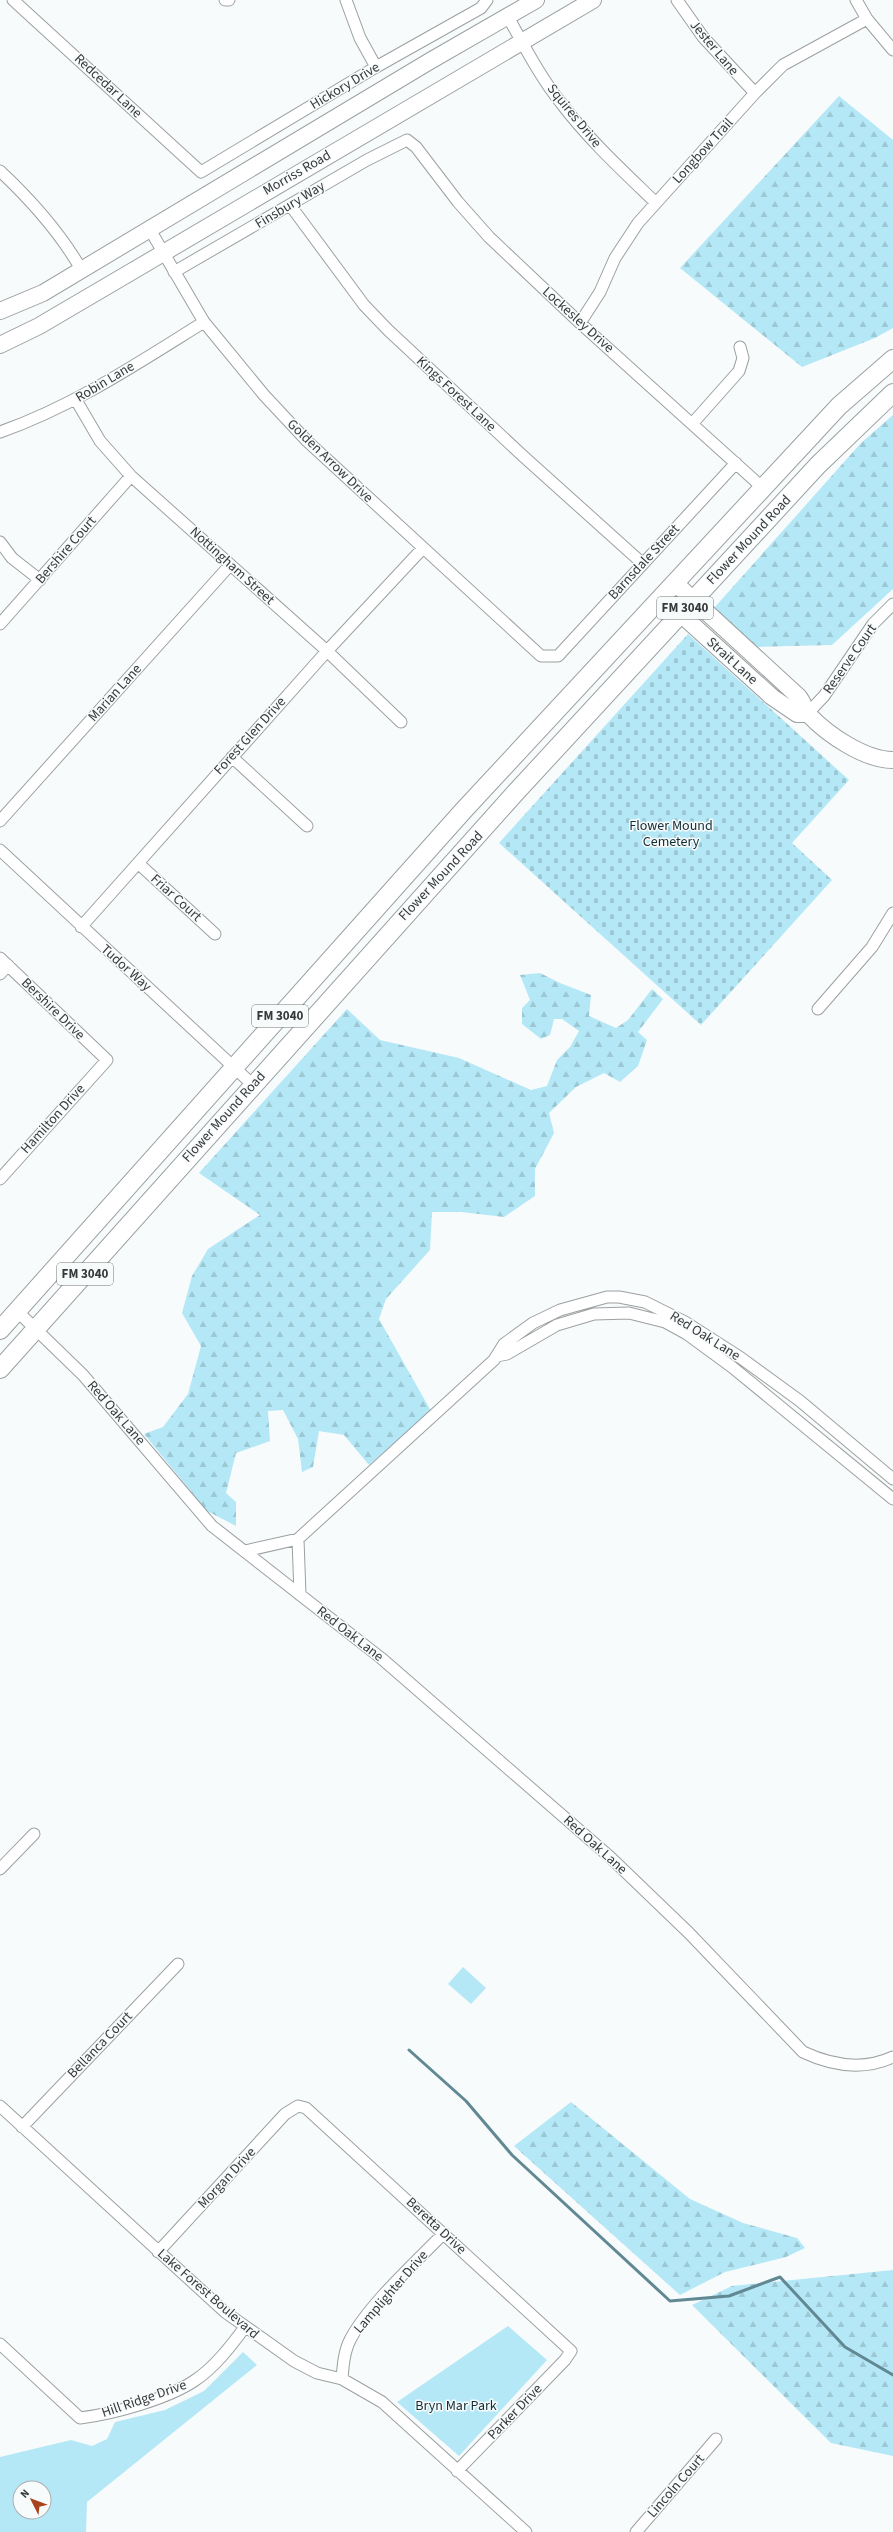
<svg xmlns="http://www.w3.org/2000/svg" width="893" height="2532" font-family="'Source Sans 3',sans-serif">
<defs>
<pattern id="forest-firs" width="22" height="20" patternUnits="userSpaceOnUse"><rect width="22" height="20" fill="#b5e8f7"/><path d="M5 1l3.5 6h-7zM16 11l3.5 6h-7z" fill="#9cc8d4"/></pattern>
<pattern id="cemetery-stones" width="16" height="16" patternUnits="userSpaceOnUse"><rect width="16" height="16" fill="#b5e8f7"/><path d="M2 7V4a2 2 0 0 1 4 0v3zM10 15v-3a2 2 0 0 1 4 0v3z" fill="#9cc8d4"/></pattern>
</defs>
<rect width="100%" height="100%" fill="#f7fbfc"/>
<path fill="#b5e8f7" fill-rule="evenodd" d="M463 1967 486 1988 471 2004 448 1984Z
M508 2326 547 2360 459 2456 397 2402Z
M243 2352 257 2365 87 2502 86 2532H0V2457L71 2440 92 2446 107 2439 115 2422 165 2410 204 2391ZM20 2488H44V2512H20Z"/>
<path fill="url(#forest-firs)" d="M839 96 893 140V328L875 338 802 367 680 268Z
M893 415V589L832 645 756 647 714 608 861 443Z
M540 973 560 983 591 995 589 1016 616 1028 628 1020 652 989 663 999 638 1032 647 1040 638 1066 620 1082 604 1073 576 1087 549 1113 554 1133 535 1169V1196L504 1217 461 1212H432L430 1250 386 1299 379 1319 431 1411 369 1465 344 1435 319 1431 313 1467 302 1472 298 1439 283 1410 268 1411 270 1441 236 1453 226 1493 236 1502V1526L207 1511 144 1434 163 1427 188 1394 201 1346 182 1313 192 1276 208 1249 260 1215 199 1173 347 1009 380 1040 459 1058 531 1090 547 1086 557 1060 570 1047 579 1031 562 1019H554L550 1035 541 1039 522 1024V1008L530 1000 520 975Z
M571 2102 690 2199 743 2223 797 2238 805 2248 786 2257 725 2272 680 2295 514 2146Z
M893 2270V2456L831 2443 692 2305 732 2286Z"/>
<path fill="url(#cemetery-stones)" d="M688 634 849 780 792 843 832 880 701 1025 499 843Z"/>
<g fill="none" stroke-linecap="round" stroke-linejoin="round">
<path stroke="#618893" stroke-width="3" d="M409 2050 466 2101 512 2155 670 2301 729 2296 780 2277 845 2347 893 2375"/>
<g stroke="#9ca0a1" stroke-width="13">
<path id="street" d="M13 0 201 172 376 67 481 8 487 0
M225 0H229
M346 0 360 38 376 67
M677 0 703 37 755 93
M856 0 867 19 893 50
M508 17C525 47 540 77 561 103 589 140 623 171 656 203
M0 171C32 201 59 231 81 269
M290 205 364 305 388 330 523 456 642 563
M149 228 204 322 264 395 307 441 541 656H558L736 463
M174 272 367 160 407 140 416 147 458 202 489 237 580 323 763 488
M580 323 600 292 615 258 638 223 755 93 783 65 867 19
M76 400 100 441 131 476 327 651 401 722
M692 424 739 371 743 358 740 347
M0 432C74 406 138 363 204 322
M0 542 12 558 40 580
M0 624 131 476
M807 714 824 696 873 624 893 604
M232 757 307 826
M0 821 230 565
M0 850 253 1085
M138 863 215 934
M81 927 327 651 423 548
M0 958 107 1060 0 1179
M0 974 8 965
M818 1009 872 947 893 913
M17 1311 83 1375 212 1526 381 1658 610 1857 689 1933 803 2052C833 2066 863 2071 893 2057
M497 1356 507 1354 557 1325 594 1314 629 1313 665 1322 687 1334 732 1367 893 1499
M298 1539 300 1595
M245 1551 298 1539 494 1360 504 1344 533 1323 560 1310 607 1297H619L645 1302 685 1322 741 1358 800 1401 893 1479
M0 1869 34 1834
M0 2106 225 2312 294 2361 317 2373 342 2379 382 2402 526 2532
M22 2127 178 1964
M158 2252 285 2114 298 2106 306 2108 571 2351 565 2360 457 2471
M0 2344 80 2418C113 2414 167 2399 194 2381 214 2368 231 2346 245 2327
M342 2379C343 2366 344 2352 350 2340 368 2305 416 2262 444 2233
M636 2532 716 2439"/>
</g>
<g stroke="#9ca0a1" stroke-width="18">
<path id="secondary" d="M0 311 43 293 430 61 536 0
M0 345 39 326 131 272 593 0
M675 583 799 697C804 703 805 711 809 715 828 735 865 760 893 760
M662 597 772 697 797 714H807"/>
</g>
<g stroke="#9ca0a1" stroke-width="20">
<path id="primary" d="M0 1330 463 811 839 406 893 359
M0 1369 517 791 818 465 893 393"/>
</g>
<use href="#street" stroke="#fff" stroke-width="11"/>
<use href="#secondary" stroke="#fff" stroke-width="16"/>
<use href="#primary" stroke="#fff" stroke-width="18"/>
</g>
<g text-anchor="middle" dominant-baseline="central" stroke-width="3" stroke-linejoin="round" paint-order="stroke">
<g fill="#f7fbfc" stroke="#717474" stroke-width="1">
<rect x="657" y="597" width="56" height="22" rx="3"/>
<rect x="252" y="1005" width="56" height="22" rx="3"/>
<rect x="57" y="1263" width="56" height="22" rx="3"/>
</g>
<g font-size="13" font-weight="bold" fill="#383a3a">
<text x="685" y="608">FM 3040</text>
<text x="280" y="1016">FM 3040</text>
<text x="85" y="1274">FM 3040</text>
</g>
<g font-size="14" fill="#383a3a" stroke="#f7fbfc">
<text transform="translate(714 48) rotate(50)">Jester Lane</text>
<text transform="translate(108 86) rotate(43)">Redcedar Lane</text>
<text transform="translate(345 86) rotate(-31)">Hickory Drive</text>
<text transform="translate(574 116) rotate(51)">Squires Drive</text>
<text transform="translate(703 151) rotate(-48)">Longbow Trail</text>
<text transform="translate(297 173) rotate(-30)">Morriss Road</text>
<text transform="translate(290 205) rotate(-31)">Finsbury Way</text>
<text transform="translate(578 320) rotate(42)">Lockesley Drive</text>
<text transform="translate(105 382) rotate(-31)">Robin Lane</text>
<text transform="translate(456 394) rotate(43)">Kings Forest Lane</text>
<text transform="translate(330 461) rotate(44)">Golden Arrow Drive</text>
<text transform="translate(749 540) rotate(-47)">Flower Mound Road</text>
<text transform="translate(66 550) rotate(-49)">Bershire Court</text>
<text transform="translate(644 562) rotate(-47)">Barnsdale Street</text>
<text transform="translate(232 566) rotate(42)">Nottingham Street</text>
<text transform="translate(850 659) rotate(-55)">Reserve Court</text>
<text transform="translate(732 661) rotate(42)">Strait Lane</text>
<text transform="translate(115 693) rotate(-48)">Marian Lane</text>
<text transform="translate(250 736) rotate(-48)">Forest Glen Drive</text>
<text transform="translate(441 876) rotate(-47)">Flower Mound Road</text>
<text transform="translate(176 898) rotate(42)">Friar Court</text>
<text transform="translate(126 968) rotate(42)">Tudor Way</text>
<text transform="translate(53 1009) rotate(44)">Bershire Drive</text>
<text transform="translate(224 1117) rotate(-48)">Flower Mound Road</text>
<text transform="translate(53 1119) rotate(-48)">Hamilton Drive</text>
<text transform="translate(705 1336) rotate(32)">Red Oak Lane</text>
<text transform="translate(116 1413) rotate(49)">Red Oak Lane</text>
<text transform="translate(350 1634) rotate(38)">Red Oak Lane</text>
<text transform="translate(595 1845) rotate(42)">Red Oak Lane</text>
<text transform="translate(100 2045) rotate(-46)">Bellanca Court</text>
<text transform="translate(227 2178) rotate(-47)">Morgan Drive</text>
<text transform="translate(436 2226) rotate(43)">Beretta Drive</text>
<text transform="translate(391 2292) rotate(-49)">Lamplighter Drive</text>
<text transform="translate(208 2294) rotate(41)">Lake Forest Boulevard</text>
<text transform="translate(144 2399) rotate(-19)">Hill Ridge Drive</text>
<text transform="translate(515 2412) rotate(-46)">Parker Drive</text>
<text transform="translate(676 2486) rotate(-49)">Lincoln Court</text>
</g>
<g font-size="14" fill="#112d35" stroke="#f7fbfc">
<text x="671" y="826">Flower Mound<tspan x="671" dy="16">Cemetery</tspan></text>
<text x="456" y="2406">Bryn Mar Park</text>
</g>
</g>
<g transform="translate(32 2500) rotate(312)"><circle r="19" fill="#f7fbfc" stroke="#abaeae"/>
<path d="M0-3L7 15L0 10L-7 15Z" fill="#a9431b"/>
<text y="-6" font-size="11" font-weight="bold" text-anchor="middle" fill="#383a3a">N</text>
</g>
</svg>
